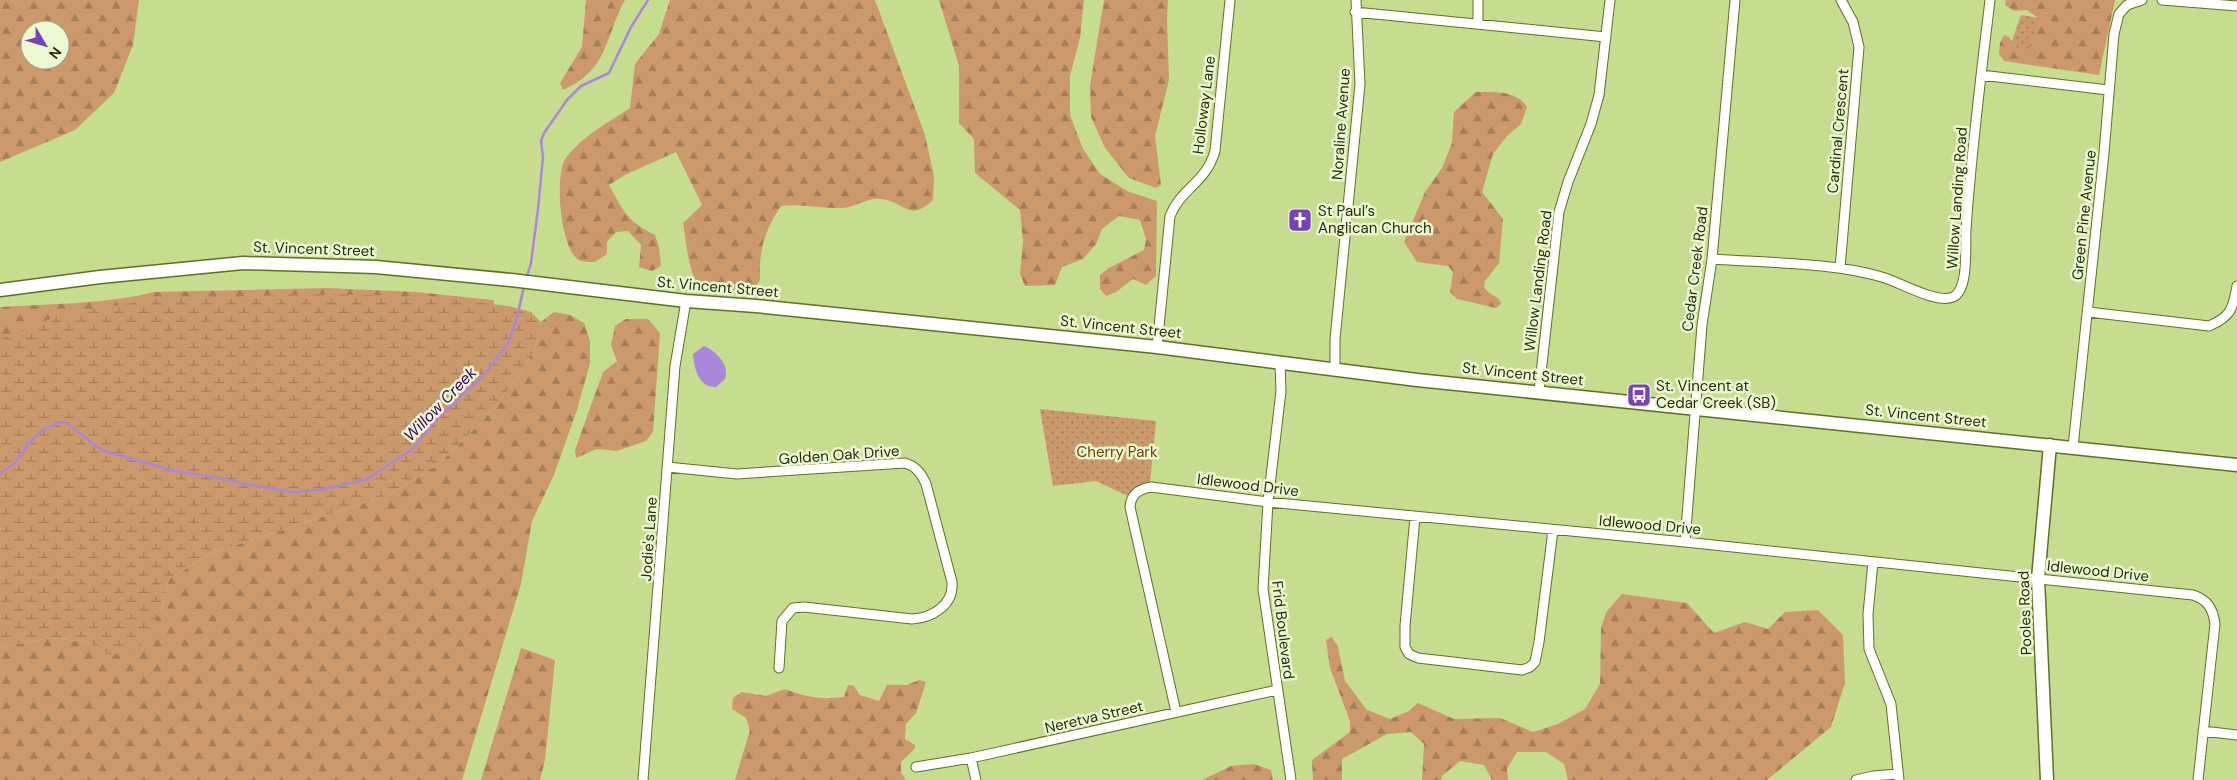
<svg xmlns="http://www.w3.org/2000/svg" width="2237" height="780" font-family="'DM Sans',sans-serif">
<defs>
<pattern id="forest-firs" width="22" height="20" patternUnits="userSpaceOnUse" patternTransform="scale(1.25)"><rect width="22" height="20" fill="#cc996d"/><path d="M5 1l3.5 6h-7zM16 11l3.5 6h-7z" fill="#a57d58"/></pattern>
<pattern id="wetland-marsh" width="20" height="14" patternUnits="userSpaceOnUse" patternTransform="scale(1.25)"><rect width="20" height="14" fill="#cc996d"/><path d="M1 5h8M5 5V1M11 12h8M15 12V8" fill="none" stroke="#a57d58"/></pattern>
<pattern id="park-dots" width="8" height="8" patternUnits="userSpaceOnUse" patternTransform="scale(1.25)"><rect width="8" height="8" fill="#cc996d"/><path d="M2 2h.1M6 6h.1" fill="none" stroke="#a57d58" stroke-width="1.8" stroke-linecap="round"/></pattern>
</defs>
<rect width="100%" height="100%" fill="#c6dc8e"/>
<path fill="url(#forest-firs)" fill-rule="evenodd" d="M0 0H139L133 45 114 93 75 130 0 162ZM30 30H60V60H30Z
M586 0H625C605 36 609 70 563 90L560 83 582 47Z
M670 0H875L925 135 934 176 933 200C909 223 906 202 881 199 869 197 855 207 843 208 822 209 803 203 781 206 764 232 759 249 760 280L753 290C738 291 715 293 702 286 688 279 686 238 683 223L702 205 676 152 625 175 609 185C624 212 627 221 655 235L659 247 661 266 652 271 639 267 641 245 628 231 616 232 607 242V254L595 262C590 262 583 262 579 260 560 250 554 173 566 158 582 136 608 123 630 108L635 64 659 34Z
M939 0H1084L1080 38 1070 76V115L1083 149 1100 174 1127 191 1157 201 1156 276 1146 285 1133 279 1116 292 1106 296 1100 289V275L1109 268 1144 250 1146 239 1140 220 1119 216 1102 229 1096 244 1083 259 1062 267 1055 285 1025 286 1020 274 1023 242 1020 210 975 173 974 139 959 123V66Z
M1104 0H1168L1167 19 1169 80 1155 136 1161 185 1156 188 1129 178 1105 148 1091 117 1090 86Z
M2006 0H2115L2099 75 2004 61 1999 54 2000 43 2004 35 2009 37 2016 47 2038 18 2027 10 2014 11 2005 5Z
M1476 92C1495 92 1516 90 1527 107L1521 124 1507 136 1493 154 1482 192 1503 219 1499 263 1485 281 1484 287 1488 292 1499 299 1501 304 1496 308 1457 299 1450 292 1453 272 1448 266 1417 262 1404 242 1425 192 1442 168 1452 143 1454 112Z
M326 288 416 292 493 300 498 313 0 379V307C51 304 105 304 155 292Z
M554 312 570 315 584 323 590 341V363L577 410 554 475 532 521 521 584 462 780H0V647L51 638 88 642 110 656 162 609 169 579 212 553 391 494 440 463 485 418 519 376 535 348 541 322Z
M626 319H648L660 333 653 432 646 441 617 451 597 449 576 458 575 450 603 372 617 361 611 345 615 326Z
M1622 594 1687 603 1714 633 1745 622 1768 629 1785 612 1818 610 1843 635 1845 683 1831 727 1767 780H1568L1564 764 1546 752H1517L1507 769 1508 780H1492L1484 765 1460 761 1442 776 1441 780H1422L1424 744 1411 732 1387 734 1342 759V780H1313L1312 760 1350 732V721L1330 668 1326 640 1332 637 1338 647 1345 681 1367 710 1390 719 1409 711 1418 703 1454 719 1500 718 1533 732 1558 724 1585 709 1600 684 1601 628 1606 612Z
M521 648 555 660 545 760 540 780H481Z
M919 680 926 682 916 713 906 724 905 739 915 745V748L901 762V773L906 780H735L750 730 746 718 732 709 733 698 742 692 766 696 785 689C805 697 822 700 844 697L848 685H853L860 695 879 701 887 685H907Z
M1254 764 1271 770 1273 780H1202L1231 766Z"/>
<path fill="url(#wetland-marsh)" d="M286 294 375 295 458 300 509 306 531 312 541 322 535 348 519 376 485 418 440 463 391 494 212 553 169 579 162 609 140 647 110 656 88 642 51 638 0 647V339L60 315 160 298H227Z"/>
<path fill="url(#park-dots)" d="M2021 15 2038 18 2028 51 2016 47 2012 41Z
M1040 409 1156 421 1150 484 1137 487 1128 496 1096 481 1053 486Z"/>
<path fill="#a988dc" d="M704 346C716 351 730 365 725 379L716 387C698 388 694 367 693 354Z"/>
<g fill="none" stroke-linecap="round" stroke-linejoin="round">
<path stroke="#a988dc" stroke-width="2.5" d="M526 279 531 263 538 209 543 157 541 141 544 133 567 100 581 86 609 73 631 27 648 0
M0 473 14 464 29 443 44 429 60 422 67 423 101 450 174 471 215 477 245 484 293 492 325 489 365 480 412 450 435 421 485 374 508 343 516 322 524 286"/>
<g stroke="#5f7124" stroke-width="11">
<path id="street" d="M2162 0 2237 6
M1355 12 1606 37
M1478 24V0
M1981 75 2108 90
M1712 259C1765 263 1835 262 1885 278 1901 283 1937 304 1953 297 1969 290 1965 247 1966 230 1971 153 1981 76 1990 0
M1840 268 1859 47 1853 22 1841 0
M2088 312 2209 326C2230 317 2233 310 2237 286
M1157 347 1170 216C1181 188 1206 183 1215 151L1230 0
M1280 362 1281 391 1268 502 1263 589 1291 780
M1335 369V339L1360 84 1356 0
M1539 391 1559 212 1568 182 1591 124 1599 95 1610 0
M2073 447 2104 153 2114 34 2119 14 2127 5 2142 0
M667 467 737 474 905 463C916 466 922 474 926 484L952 582C954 605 932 618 912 619L804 607 793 608 782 621 779 668
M1415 517 1405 626V647L1409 654 1418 658 1522 670 1530 667 1535 662 1539 642 1553 530
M1685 542 1702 325 1712 259 1735 0
M1873 562 1868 614 1869 649 1891 704 1899 780
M1176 712 1130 507C1131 494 1139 489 1151 487L1268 502 1685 542 2193 595C2208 600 2213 609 2215 624L2198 780
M2203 731 2237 735
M971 758 976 780
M916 767 971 758 1277 690
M643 780 675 366 686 301
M1856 780 1873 776 1898 774"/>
</g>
<g stroke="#5f7124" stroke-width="15">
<path id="secondary" d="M0 290 100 277 243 263 376 267 511 280 686 301 756 306 1157 347 1417 380 2237 465
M2047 780 2038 579 2050 445"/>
</g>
<use href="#street" stroke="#fff" stroke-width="9"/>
<use href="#secondary" stroke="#fff" stroke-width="12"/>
</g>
<defs>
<g id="church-square" transform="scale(1.25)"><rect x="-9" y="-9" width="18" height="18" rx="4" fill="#7841b8" stroke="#ecf8d1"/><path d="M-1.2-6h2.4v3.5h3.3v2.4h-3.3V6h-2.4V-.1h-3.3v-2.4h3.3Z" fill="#fff"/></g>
<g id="bus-square" transform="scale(1.25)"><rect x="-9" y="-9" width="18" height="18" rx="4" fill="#7841b8" stroke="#ecf8d1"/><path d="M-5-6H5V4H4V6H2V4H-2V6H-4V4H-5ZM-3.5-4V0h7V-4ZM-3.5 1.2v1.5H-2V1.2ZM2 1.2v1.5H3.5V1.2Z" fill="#fff"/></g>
</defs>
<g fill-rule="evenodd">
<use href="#church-square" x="1300" y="220"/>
<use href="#bus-square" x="1639" y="395"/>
</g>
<g text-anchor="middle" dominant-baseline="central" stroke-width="5" stroke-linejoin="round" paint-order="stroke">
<g font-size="15" fill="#262e0e" stroke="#ecf8d1">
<text transform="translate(1204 105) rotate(-83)">Holloway Lane</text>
<text transform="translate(1341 124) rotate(-86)">Noraline Avenue</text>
<text transform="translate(1838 131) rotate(-85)">Cardinal Crescent</text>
<text transform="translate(1957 198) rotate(-86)">Willow Landing Road</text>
<text transform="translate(2084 215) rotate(-84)">Green Pine Avenue</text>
<text transform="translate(314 249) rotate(2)">St. Vincent Street</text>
<text transform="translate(1695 269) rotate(-83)">Cedar Creek Road</text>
<text transform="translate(1538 281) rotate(-83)">Willow Landing Road</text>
<text transform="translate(718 287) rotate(5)">St. Vincent Street</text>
<text transform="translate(1121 327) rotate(6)">St. Vincent Street</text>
<text transform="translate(1523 374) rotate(6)">St. Vincent Street</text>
<text transform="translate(1926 416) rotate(6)">St. Vincent Street</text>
<text transform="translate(839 455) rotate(-4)">Golden Oak Drive</text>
<text transform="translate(1248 485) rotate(7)">Idlewood Drive</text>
<text transform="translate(1650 525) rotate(5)">Idlewood Drive</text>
<text transform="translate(649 539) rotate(-86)">Jodie's Lane</text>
<text transform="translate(2098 571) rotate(6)">Idlewood Drive</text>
<text transform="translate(2025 613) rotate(-92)">Pooles Road</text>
<text transform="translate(1283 630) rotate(83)">Frid Boulevard</text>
<text transform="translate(1094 717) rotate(-13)">Neretva Street</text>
</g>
<g font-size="15" fill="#262e0e" stroke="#ecf8d1" text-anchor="start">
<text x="1318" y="211">St Paul’s<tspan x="1318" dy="17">Anglican Church</tspan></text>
<text x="1656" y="386">St. Vincent at<tspan x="1656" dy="17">Cedar Creek (SB)</tspan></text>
</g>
<g font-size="15" fill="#714009" stroke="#ecf8d1">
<text x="1117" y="452">Cherry Park</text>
</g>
<g font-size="16" font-style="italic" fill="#3a0067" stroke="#ecf8d1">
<text transform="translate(440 404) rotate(-46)">Willow Creek</text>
</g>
</g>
<g transform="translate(45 45) rotate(128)"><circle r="24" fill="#ecf8d1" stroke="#9da783"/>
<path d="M0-4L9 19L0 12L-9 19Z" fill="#7841b8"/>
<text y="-8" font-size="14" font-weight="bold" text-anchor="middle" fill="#262e0e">N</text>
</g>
</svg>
